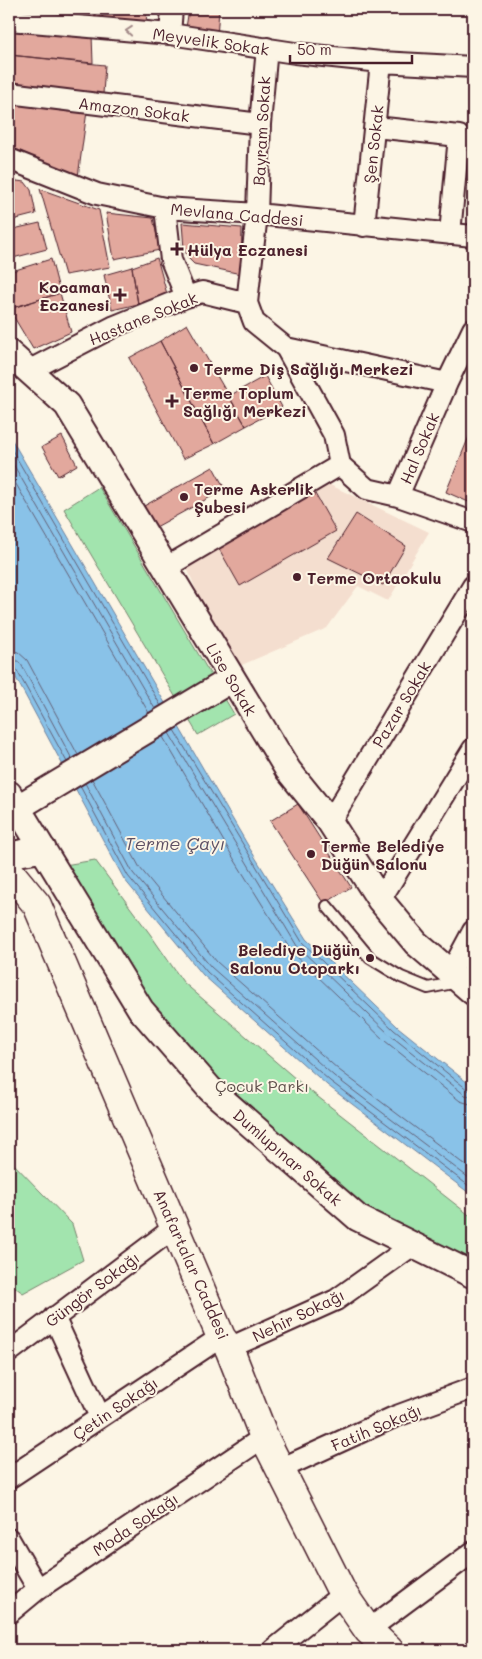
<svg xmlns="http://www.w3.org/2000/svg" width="482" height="1659" font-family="Mali,sans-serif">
<rect width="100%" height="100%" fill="#fcf5e5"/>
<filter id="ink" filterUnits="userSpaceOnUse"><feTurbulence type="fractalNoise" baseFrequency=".02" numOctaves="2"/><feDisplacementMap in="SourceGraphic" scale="10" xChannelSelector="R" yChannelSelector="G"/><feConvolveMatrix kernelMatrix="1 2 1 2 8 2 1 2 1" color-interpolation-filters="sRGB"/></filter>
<g filter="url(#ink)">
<path fill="#f4decf" d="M326 483 429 532 388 601 358 586 327 628 237 667 205 611 187 568Z"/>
<path fill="#a2e4ae" stroke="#76826c" d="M99 487 234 714 198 735 64 509Z
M95 860 150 934 183 982 304 1086 473 1218V1262L382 1224 189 1057 46 868Z
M9 1159 72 1224 83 1260 23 1293 9 1283Z"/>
<path fill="#89c2e8" stroke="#70819c" d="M9 435 250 849 306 939 398 1027 473 1087V1196L327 1085 203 975 124 879 9 665Z"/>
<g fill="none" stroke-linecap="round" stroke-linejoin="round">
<path stroke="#636077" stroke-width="1" d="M9 445 161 706
M9 457 155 709
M9 472 149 713
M9 650 18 652 27 660 78 755
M9 658 15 659 21 664 72 759
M9 664 15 667 67 762
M174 730 302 942 394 1030 468 1090 473 1091
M169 733 297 946 390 1035 465 1095 473 1097
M163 737 234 859 291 951 385 1041 460 1101 473 1105
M92 779 140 868 217 962 339 1070 473 1171
M85 783 133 873 211 967 334 1076 473 1181
M80 786 128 876 207 972 330 1081 473 1189"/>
</g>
<path fill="#e2a89d" stroke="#4a1f2b" d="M9 9H41L42 17 9 13Z
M41 9H80L79 19 42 17Z
M80 9H103L102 21 79 19Z
M103 9H147L146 25 102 21Z
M189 9H219L217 38 185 34Z
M9 27 92 35 93 63 9 55Z
M9 55 105 65 103 94 9 86Z
M9 104 87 111 78 177 9 146Z
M9 180 25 182 31 190 36 214 9 221Z
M40 189 99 210 110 267 65 275Z
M106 213 153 218 160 250 114 259Z
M40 223 47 249 9 259V230Z
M182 223 242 228 241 274 194 264 189 259 184 249Z
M157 258 167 294 138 304 132 267Z
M51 259 60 293 9 309V272Z
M132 267 138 304 112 310 104 275Z
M60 293 71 332 33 349 9 309Z
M187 324 246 426 214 444 160 341Z
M160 341 214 444 183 459 129 358Z
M265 376 282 407 246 426 229 396Z
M473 427V504L446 492Z
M62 436 77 465 58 476 42 447Z
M213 467 225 489 156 527 144 506Z
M314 492 336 531 240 586 218 547Z
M356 514 406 546 383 585 328 558Z
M298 804 351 887 324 904 270 821Z"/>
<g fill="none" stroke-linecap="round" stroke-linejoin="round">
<g stroke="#4a1f2b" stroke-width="14">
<path id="service" d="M327 906 370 958 401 977 428 988 458 982"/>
</g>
<g stroke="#4a1f2b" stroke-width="24">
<path id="minor" d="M9 20 170 34 295 53 381 62 473 67
M170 34 172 9
M267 48 260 124 257 214 247 303 254 322 286 348 447 383
M9 93 260 124
M375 127 459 136 450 234
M9 159 97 194 165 208 257 214 473 236
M165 208 171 260 186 297
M364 226 381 62
M473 329 447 383 398 496 473 522
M286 348 334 435 340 465 367 489 398 496
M30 370 115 326 186 297 202 292 247 303
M165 568 340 465
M330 822 473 586
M380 900 473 749
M451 972 473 931
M54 1317 100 1417
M229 1348 336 1300 413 1245
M9 1352 175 1227
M280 1469 394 1417 473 1388
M9 1478 221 1337
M9 1539 38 1589
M9 1613 38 1589 264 1437
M368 1630 473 1552
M273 1650 343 1594"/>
</g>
<g stroke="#4a1f2b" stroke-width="29">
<path id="tertiary" d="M9 353 67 405 288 770 330 822 380 900 416 943 473 992
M9 794 141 1010 210 1089 358 1218 473 1275
M17 808 232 679
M9 855 43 849"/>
</g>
<g stroke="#4a1f2b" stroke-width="31">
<path id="secondary" d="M9 871 37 905 221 1337 229 1348 264 1437 343 1594 368 1630 389 1650"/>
</g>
<use href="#service" stroke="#fcf5e5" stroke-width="10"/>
<use href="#minor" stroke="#fcf5e5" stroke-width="20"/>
<use href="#tertiary" stroke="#fcf5e5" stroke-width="25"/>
<use href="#secondary" stroke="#fcf5e5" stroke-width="28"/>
</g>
<defs><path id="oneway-chevron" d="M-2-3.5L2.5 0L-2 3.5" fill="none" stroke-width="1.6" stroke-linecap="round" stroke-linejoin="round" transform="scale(1.25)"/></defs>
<use stroke="#a38a88" href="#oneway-chevron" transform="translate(129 31) rotate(-175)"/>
</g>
<g fill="#4a1f2b" stroke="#fcf5e5" stroke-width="2">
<path d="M174.5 241.5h5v5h5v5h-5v5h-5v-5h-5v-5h5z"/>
<path d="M117.5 287.5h5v5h5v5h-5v5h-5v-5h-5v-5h5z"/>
<circle cx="194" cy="368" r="5"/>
<path d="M169.5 393.5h5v5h5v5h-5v5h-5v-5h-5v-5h5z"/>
<circle cx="184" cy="497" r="5"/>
<circle cx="297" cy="577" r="5"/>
<circle cx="311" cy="854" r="5"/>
<circle cx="370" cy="958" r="5"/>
</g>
<g text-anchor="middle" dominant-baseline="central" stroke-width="4" stroke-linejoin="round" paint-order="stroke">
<g font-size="16" fill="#4a1f2b" stroke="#fcf5e5">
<text transform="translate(211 41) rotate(8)">Meyvelik Sokak</text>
<text transform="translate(134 109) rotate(7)">Amazon Sokak</text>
<text transform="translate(261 131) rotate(-87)">Bayram Sokak</text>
<text transform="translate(373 144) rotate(-84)">Şen Sokak</text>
<text transform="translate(237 214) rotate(5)">Mevlana Caddesi</text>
<text transform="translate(143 318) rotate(-22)">Hastane Sokak</text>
<text transform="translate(419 448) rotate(-67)">Hal Sokak</text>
<text transform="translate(232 679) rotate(59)">Lise Sokak</text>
<text transform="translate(401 704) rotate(-59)">Pazar Sokak</text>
<text transform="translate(288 1157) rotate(41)">Dumlupınar Sokak</text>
<text transform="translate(192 1264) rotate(66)">Anafartalar Caddesi</text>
<text transform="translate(92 1289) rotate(-37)">Güngör Sokağı</text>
<text transform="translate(298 1315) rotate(-26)">Nehir Sokağı</text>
<text transform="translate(115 1408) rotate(-34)">Çetin Sokağı</text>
<text transform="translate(376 1427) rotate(-23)">Fatih Sokağı</text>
<text transform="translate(135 1524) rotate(-34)">Moda Sokağı</text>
</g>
<g font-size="16" font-weight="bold" fill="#4a1f2b" stroke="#fcf5e5" text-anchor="start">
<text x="187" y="249">Hülya Eczanesi</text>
<text x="110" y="286" text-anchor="end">Kocaman<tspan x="110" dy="18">Eczanesi</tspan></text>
<text x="204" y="368">Terme Diş Sağlığı Merkezi</text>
<text x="183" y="392">Terme Toplum<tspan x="183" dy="18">Sağlığı Merkezi</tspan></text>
<text x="194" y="488">Terme Askerlik<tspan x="194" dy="18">Şubesi</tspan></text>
<text x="307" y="577">Terme Ortaokulu</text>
<text x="321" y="845">Terme Belediye<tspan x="321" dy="18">Düğün Salonu</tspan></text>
<text x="360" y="949" text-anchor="end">Belediye Düğün<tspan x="360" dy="18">Salonu Otoparkı</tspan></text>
</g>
<g font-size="16" fill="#60504c" stroke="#fcf5e5">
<text x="262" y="1085">Çocuk Parkı</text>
</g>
<g font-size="18" font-style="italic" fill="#5d5064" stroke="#fcf5e5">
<text x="175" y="843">Terme Çayı</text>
</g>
</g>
<rect width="482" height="1659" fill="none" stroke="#fcf5e5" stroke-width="30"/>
<rect x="15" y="15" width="452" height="1629" fill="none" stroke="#4a1f2b" stroke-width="2" filter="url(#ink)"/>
<path d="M290 55v8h122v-8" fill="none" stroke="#4a1f2b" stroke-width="2.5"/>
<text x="297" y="55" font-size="15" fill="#4a1f2b" stroke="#fcf5e5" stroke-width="4" paint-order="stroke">50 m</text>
</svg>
